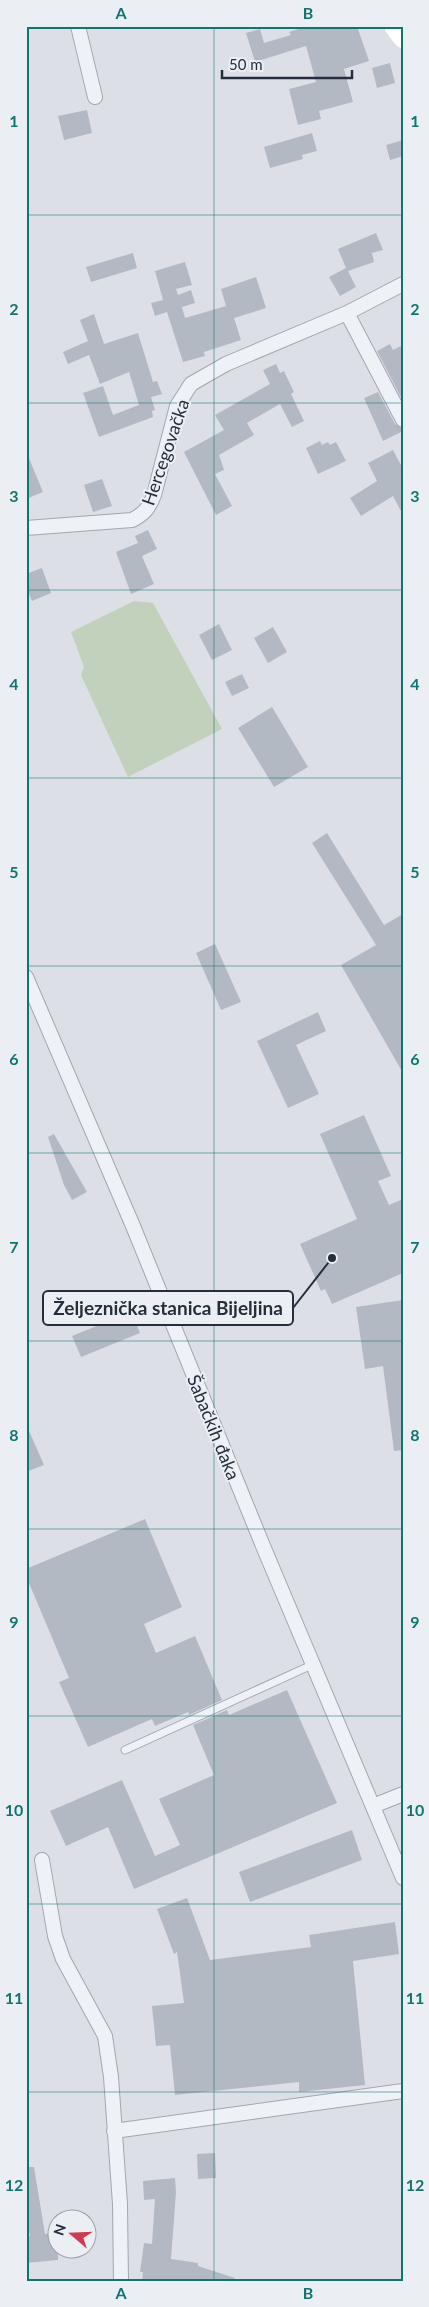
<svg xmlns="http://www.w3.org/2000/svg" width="429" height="2307" font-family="Lato,sans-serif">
<rect width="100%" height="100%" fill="#dce0e6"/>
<path fill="#c1d1bc" d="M134 601 153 603 222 729 128 777 81 675 84 667 71 632Z"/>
<path fill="#b3b9c3" d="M308 26H357L369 61 344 69 353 102 319 111 321 119 298 125 289 89 316 82 306 46 255 62 246 33 260 29 264 43 291 35 289 32Z
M390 63 395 83 377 88 372 68Z
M87 110 92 133 64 140 58 116Z
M312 133 317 151 302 155 303 159 270 168 264 147Z
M403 140V156L390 160 386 145Z
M376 233 383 250 372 253 374 262 348 271 356 287 340 296 329 277 346 268 338 249Z
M133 253 137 268 91 282 86 267Z
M185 262 192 285 176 289 178 295 191 290 195 303 182 307 185 318 226 306 221 289 256 277 266 308 234 318 241 340 204 352 205 356 183 362 167 312 155 316 151 303 163 300 155 271Z
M94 314 104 344 138 333 153 382 157 381 162 394 151 397 155 410 152 411 153 417 99 437 83 393 103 386 113 415 139 405 129 372 100 384 89 355 68 364 63 352 88 341 80 320Z
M390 344 393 350 403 345V401L377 351Z
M276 364 280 373 284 371 294 392 291 394 304 421 292 427 280 404 247 423 254 435 219 455 224 470 215 474 232 506 216 515 184 452 224 430 215 415 270 384 263 370Z
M378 392 395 424 403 429V431L383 441 364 398Z
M320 441 322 445 328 442 330 445 336 442 346 461 318 474 306 448Z
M393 450 403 469V515L393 496 361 516 350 498 377 481 368 463Z
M26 451 43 492 26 499Z
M102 479 112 506 93 512 84 485Z
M148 530 157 549 142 556 154 584 131 594 116 552 138 543 135 536Z
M42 568 51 593 32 601 26 587V574Z
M219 624 232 650 212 660 199 635Z
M273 627 287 652 268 663 254 638Z
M242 674 249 688 232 696 225 682Z
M272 707 308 767 274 787 238 728Z
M327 833 384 925 403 914V1073L341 965 376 945 312 843Z
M215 944 241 1002 221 1010 196 953Z
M318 1012 326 1031 296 1045 319 1094 288 1108 257 1041Z
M364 1115 391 1176 378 1181 389 1205 403 1199V1273L332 1304 325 1289 321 1291 300 1244 357 1219 320 1134Z
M54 1134 87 1192 72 1200 64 1185 48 1137Z
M403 1300V1450L394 1451 383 1366 365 1369 356 1307Z
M131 1312 140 1333 81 1357 72 1336Z
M26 1424 44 1465 26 1472Z
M145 1519 182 1607 144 1624 156 1653 195 1636 222 1700 189 1715 188 1712 155 1726 152 1719 88 1747 59 1682 69 1678 26 1576V1569Z
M287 1690 337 1803 134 1889 108 1827 66 1846 50 1811 122 1780 155 1856 180 1845 159 1799 214 1775 193 1725 227 1710 229 1715Z
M352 1830 362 1860 250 1902 239 1872Z
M187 1898 210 1960 311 1947 309 1935 395 1922 399 1954 353 1961 365 2085 299 2092V2082L175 2095 170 2045 156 2046 152 2006 184 2003 177 1952 174 1954 157 1909Z
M215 2153 216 2178 198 2179 197 2154Z
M26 2167H34L45 2234 58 2232V2260L26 2263V2236H30L26 2216Z
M175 2178 176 2192 171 2259 198 2263V2266L235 2278 234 2281H142L143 2272H140L144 2243 152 2244 155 2199 144 2200 143 2181Z"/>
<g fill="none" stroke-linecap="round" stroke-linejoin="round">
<g stroke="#a1a7b0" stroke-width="9">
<path id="lane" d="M125 1750 314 1664"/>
</g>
<g stroke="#a1a7b0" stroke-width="16">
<path id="street" d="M78 26 95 97
M347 313 403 420
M26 528 132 520C144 514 149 508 154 495L177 406 191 384 226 364 347 313 403 284
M26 977 133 1226 263 1546 403 1878
M373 1806 403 1794
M42 1860 55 1936 63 1959 105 2036 111 2077 120 2204 121 2281
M114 2131 403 2091"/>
</g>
<use href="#lane" stroke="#eef1f5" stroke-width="7"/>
<use href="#street" stroke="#eef1f5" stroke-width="14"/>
<path stroke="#fff" stroke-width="20" d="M394 26 403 38"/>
</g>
<path fill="none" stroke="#0f766e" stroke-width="1" stroke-opacity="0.55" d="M214 26V2281M26 215H403M26 403H403M26 590H403M26 778H403M26 966H403M26 1153H403M26 1341H403M26 1529H403M26 1716H403M26 1904H403M26 2092H403"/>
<g text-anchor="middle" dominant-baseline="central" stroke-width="4" stroke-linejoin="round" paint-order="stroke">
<g font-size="18" fill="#252e3d" stroke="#ebeff4">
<text transform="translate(165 452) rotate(-71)">Hercegovačka</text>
<text transform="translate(214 1427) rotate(68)">Šabačkih đaka</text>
</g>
</g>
<path fill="none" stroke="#252e3d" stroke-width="2" d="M332 1258L293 1308"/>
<circle fill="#252e3d" stroke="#ebeff4" stroke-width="2" cx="332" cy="1258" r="5"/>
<rect fill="#ebeff4" stroke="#252e3d" stroke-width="2" x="43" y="1291" width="250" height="34" rx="5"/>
<g font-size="19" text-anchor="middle" font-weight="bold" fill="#252e3d">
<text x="168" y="1315">Željeznička stanica Bijeljina</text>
</g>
<rect width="429" height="2307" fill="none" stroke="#ebeff4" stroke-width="55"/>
<g transform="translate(72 2234) rotate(289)"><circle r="24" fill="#ebeff4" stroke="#9ca2ab"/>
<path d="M0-4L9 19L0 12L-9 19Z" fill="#d13b51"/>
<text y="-8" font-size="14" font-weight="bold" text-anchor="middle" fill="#252e3d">N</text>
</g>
<path d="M222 70v8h130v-8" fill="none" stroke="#252e3d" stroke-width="2.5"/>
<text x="229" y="70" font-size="15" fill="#252e3d" stroke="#ebeff4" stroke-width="4" paint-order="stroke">50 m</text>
<rect x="28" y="28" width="374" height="2252" fill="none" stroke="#0f766e" stroke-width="2"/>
<g font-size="16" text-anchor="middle" font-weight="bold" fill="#0f766e">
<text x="121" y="19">A</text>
<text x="308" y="19">B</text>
<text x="14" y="127">1</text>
<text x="415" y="127">1</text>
<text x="14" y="315">2</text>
<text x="415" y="315">2</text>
<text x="14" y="502">3</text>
<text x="415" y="502">3</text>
<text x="14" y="690">4</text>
<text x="415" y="690">4</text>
<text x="14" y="878">5</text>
<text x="415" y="878">5</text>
<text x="14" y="1065">6</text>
<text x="415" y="1065">6</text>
<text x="14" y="1253">7</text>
<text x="415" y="1253">7</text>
<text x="14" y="1441">8</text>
<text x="415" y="1441">8</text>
<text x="14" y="1628">9</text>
<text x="415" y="1628">9</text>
<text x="14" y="1816">10</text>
<text x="415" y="1816">10</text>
<text x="14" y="2004">11</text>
<text x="415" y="2004">11</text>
<text x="14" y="2191">12</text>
<text x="415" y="2191">12</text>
<text x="121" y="2299">A</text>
<text x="308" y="2299">B</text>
</g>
</svg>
